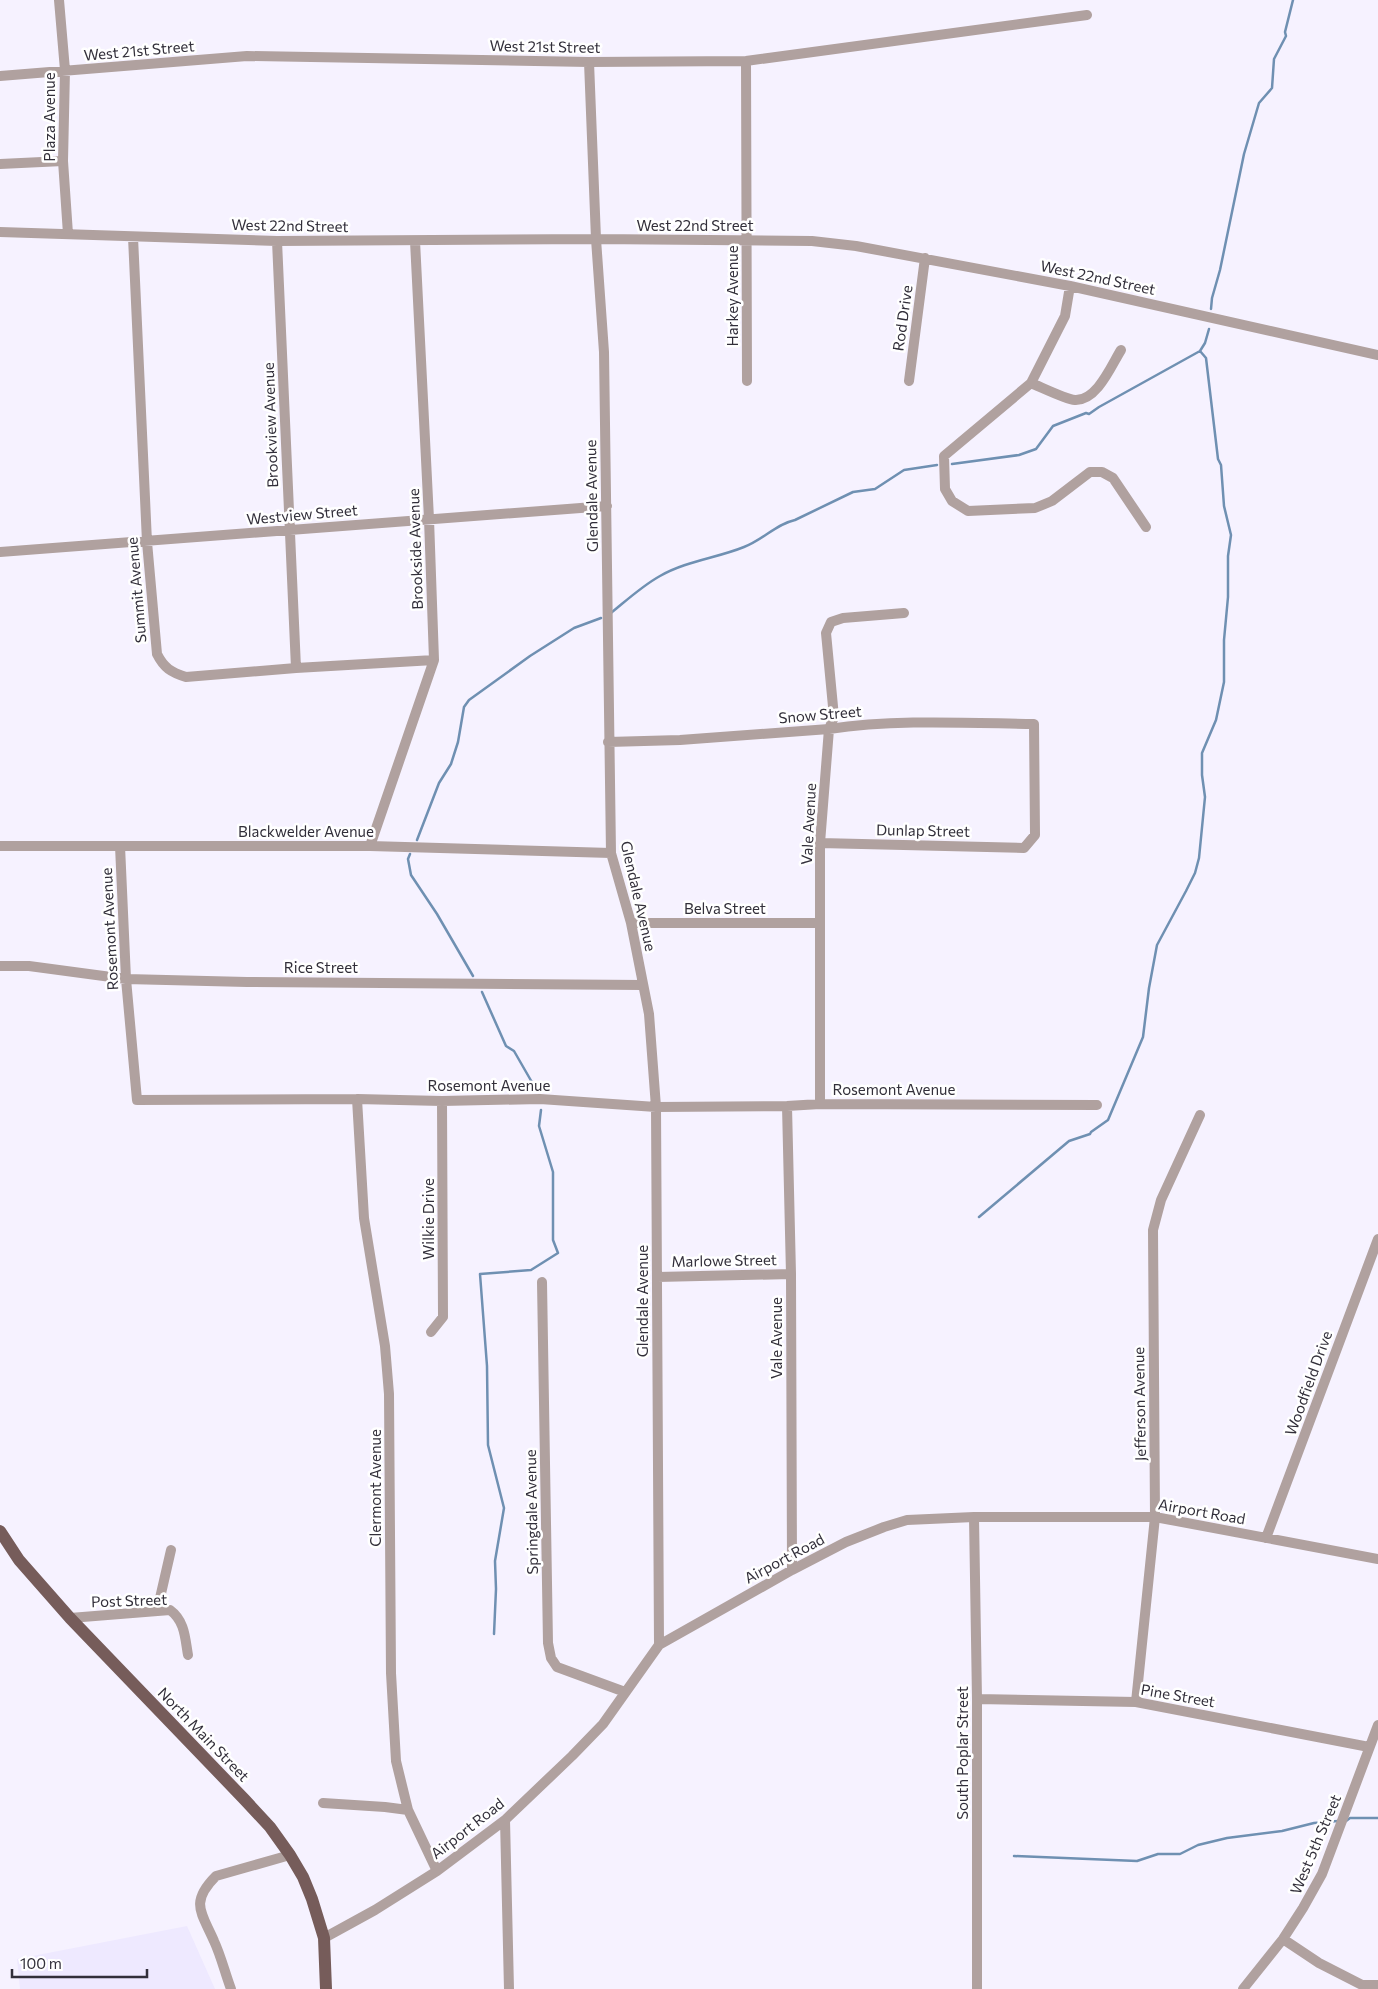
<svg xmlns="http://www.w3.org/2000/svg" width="1378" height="1989" font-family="Commissioner,sans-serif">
<rect width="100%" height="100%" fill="#f6f2ff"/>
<path fill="#eee9ff" d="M187 1926 215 1989H20L17 1959Z"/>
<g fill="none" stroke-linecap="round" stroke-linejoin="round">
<path stroke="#6f90b2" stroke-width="2.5" d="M1211 309 1212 298 1220 270 1244 154 1259 103 1272 88 1274 59 1286 36 1285 32 1293 0
M952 464 1019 455 1036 449 1053 426 1086 413 1089 414 1099 407 1200 351 1205 343 1209 329
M611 613C627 600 642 586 660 576 686 561 717 558 744 547 763 540 776 524 795 520L853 492 875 489 904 470 937 465
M417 840 439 783 451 764 458 742 464 707 469 700 530 656 574 628 601 618
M410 854 408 859 411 875 437 914 473 976
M482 992 506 1046 514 1051 537 1091
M979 1217 1069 1141 1090 1134 1091 1132 1108 1120 1143 1037 1149 988 1157 945 1186 891 1195 873 1199 858 1205 797 1202 775V753L1216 720 1224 682V640L1228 597V556L1231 535 1224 506 1221 465 1218 459 1206 358 1200 351
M494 1634 496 1589 495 1561 504 1508 488 1445 487 1366 480 1274 531 1270 558 1253 553 1240V1172L539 1126 541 1110
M1346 1821 1350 1818H1378
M1014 1856 1137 1861 1158 1854H1180L1198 1845 1227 1838 1282 1831 1314 1823 1338 1821"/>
<path stroke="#b0a19f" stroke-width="10" d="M59 0 65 70 63 161 68 234
M746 61 747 381
M589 62 596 239 604 352 611 853 631 923 649 1014 656 1107 659 1645
M0 76 247 56 589 62 746 61 1087 15
M0 164 63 161
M0 232 277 241 596 239 812 241 856 246 1070 286 1378 355
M133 237 147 542 157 654C164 668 171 672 186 677L296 668 434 660
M277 241 296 668
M1070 286 1065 316 1031 383 944 456 945 489 952 501 968 511 1035 508 1052 501 1090 472H1102L1113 478 1146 527
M909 381 925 258
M1031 383C1041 387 1065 399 1075 400 1097 401 1111 366 1121 350
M0 552 607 506
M608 742 680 740 829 729C895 719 967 723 1034 724L1035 835 1024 848 820 843
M0 846H370L611 853
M120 846 126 979 137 1100 357 1099 442 1101 540 1099 656 1107 787 1106 820 1104 1097 1105
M370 846 434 660 429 519 415 241
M631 923H819
M0 966H29L126 979 247 982 643 985
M357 1099 364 1218 385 1346 389 1394 391 1673 396 1761 408 1810 437 1871
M820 1104V843L829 729 834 717 826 633 831 622 843 618 904 613
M787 1106 791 1274 792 1570
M657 1277 791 1274
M542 1282 548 1643 551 1658 557 1667 625 1692
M431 1332 443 1317 442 1101
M974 1517 977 1699V1989
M1266 1538 1378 1239
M157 1611 171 1550
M70 1618 170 1610C185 1621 185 1638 188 1655
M977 1699 1136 1702 1369 1747
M1136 1702 1155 1517 1153 1230 1161 1200 1200 1115
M323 1803 385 1807 408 1810
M505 1820 509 1989
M324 1938 375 1910 437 1871 505 1820 572 1756 603 1724 659 1645 792 1570 846 1542 884 1527 907 1520 974 1517H1155L1378 1559
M1283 1939 1319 1963 1362 1985H1378
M231 1989C225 1973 221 1956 214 1941 202 1913 189 1903 216 1876L290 1855
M1243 1989 1283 1939 1303 1908 1322 1874 1378 1725"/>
<path stroke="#765c5a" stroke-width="12" d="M0 1531 19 1560 70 1618 245 1800 270 1827 290 1855 303 1877 312 1899 324 1938 326 1989"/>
</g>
<g text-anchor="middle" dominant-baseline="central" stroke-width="5" stroke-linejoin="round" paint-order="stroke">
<g font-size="15" fill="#322f3a" stroke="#fff">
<text transform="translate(545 46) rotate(1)">West 21st Street</text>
<text transform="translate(139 50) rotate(-5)">West 21st Street</text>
<text transform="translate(49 117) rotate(-90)">Plaza Avenue</text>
<text transform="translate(290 225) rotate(1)">West 22nd Street</text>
<text x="695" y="225">West 22nd Street</text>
<text transform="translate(1098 277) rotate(12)">West 22nd Street</text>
<text transform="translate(732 296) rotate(-90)">Harkey Avenue</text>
<text transform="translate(902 318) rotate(-82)">Rod Drive</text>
<text transform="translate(270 425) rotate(-92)">Brookview Avenue</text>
<text transform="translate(591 496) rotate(-91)">Glendale Avenue</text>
<text transform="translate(302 514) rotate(-5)">Westview Street</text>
<text transform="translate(415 549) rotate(-92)">Brookside Avenue</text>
<text transform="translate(136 590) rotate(-95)">Summit Avenue</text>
<text transform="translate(820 714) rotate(-5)">Snow Street</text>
<text transform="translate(808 824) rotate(-87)">Vale Avenue</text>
<text transform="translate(923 830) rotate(1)">Dunlap Street</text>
<text x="306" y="831">Blackwelder Avenue</text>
<text transform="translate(639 896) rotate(77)">Glendale Avenue</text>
<text x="725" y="908">Belva Street</text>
<text transform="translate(109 929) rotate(-93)">Rosemont Avenue</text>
<text x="321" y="967">Rice Street</text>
<text x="489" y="1085">Rosemont Avenue</text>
<text x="894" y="1089">Rosemont Avenue</text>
<text transform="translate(428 1219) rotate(-90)">Wilkie Drive</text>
<text transform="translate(724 1260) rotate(-1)">Marlowe Street</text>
<text transform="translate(642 1301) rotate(-90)">Glendale Avenue</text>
<text transform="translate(776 1338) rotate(-90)">Vale Avenue</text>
<text transform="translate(1308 1383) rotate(-70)">Woodfield Drive</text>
<text transform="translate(1139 1404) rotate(-91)">Jefferson Avenue</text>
<text transform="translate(375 1488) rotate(-90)">Clermont Avenue</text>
<text transform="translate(1202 1511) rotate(10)">Airport Road</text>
<text transform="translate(531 1512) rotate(-91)">Springdale Avenue</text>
<text transform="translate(784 1558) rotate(-28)">Airport Road</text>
<text transform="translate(129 1600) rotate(-2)">Post Street</text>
<text transform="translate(1178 1695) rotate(10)">Pine Street</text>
<text transform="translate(204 1734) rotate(46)">North Main Street</text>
<text transform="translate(962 1753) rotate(-90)">South Poplar Street</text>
<text transform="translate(467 1828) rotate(-38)">Airport Road</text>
<text transform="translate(1315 1844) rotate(-67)">West 5th Street</text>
</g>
</g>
<path d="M12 1969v8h135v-8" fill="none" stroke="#322f3a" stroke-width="2.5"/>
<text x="20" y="1969" font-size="15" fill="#322f3a" stroke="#ffffff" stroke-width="4" paint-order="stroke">100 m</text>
</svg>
